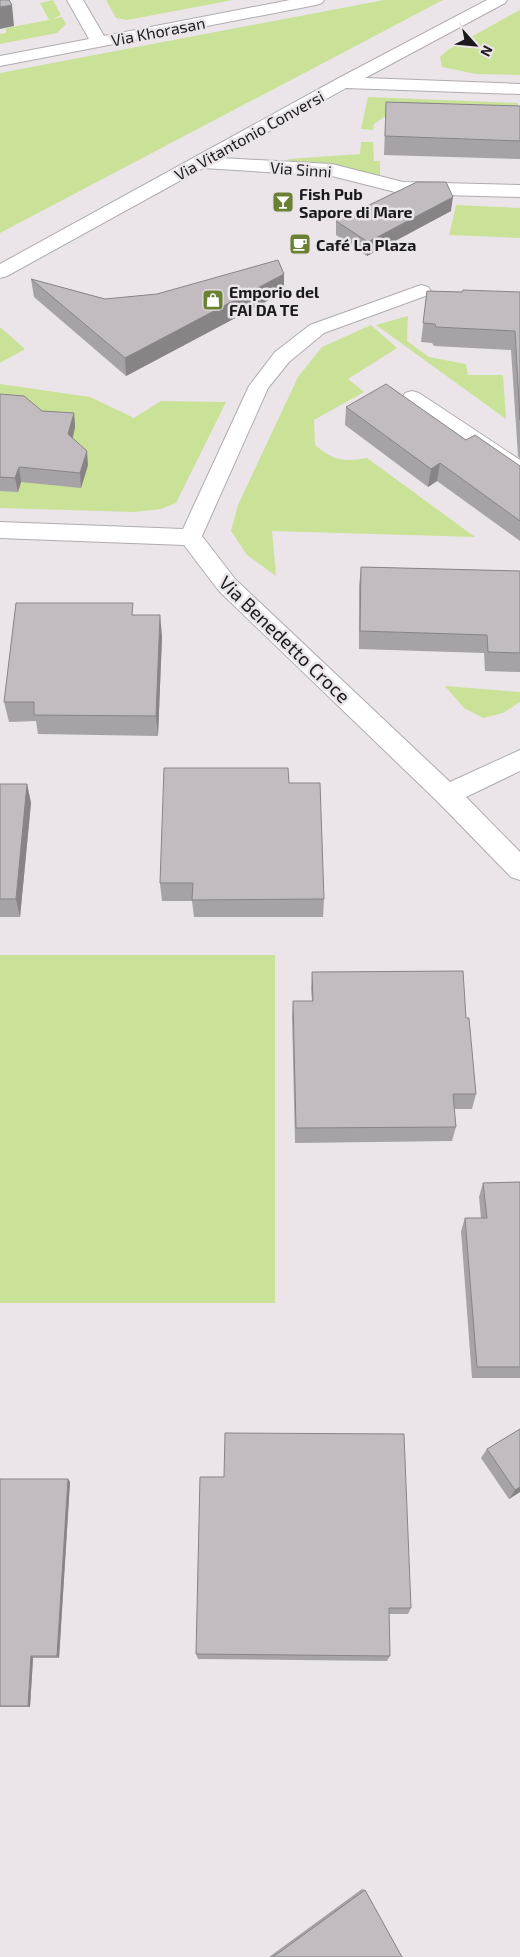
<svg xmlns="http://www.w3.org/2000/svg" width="520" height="1957" font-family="'Exo 2',sans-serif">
<rect width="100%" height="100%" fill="#ebe5e9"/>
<path fill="#c9e298" d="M53 0 61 15 53 19 62 17 66 24 57 33 0 44V34L6 33V28L49 20 40 3Z
M106 0H233L127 20 116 18Z
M384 0H443L0 233V73Z
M520 10V75L476 74 442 67 440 57 449 49Z
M368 97 518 103 516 121 384 117 374 124 373 130 361 129Z
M361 142H373L374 161H380V179L342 166 324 163 290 162 288 159 360 154Z
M456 205 520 208V238L449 235Z
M408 316 407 341 429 357 466 364 468 375H503L506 419 376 325Z
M371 325 397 348 348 379 364 392 314 420 315 445C334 461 343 462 367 458L475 537 272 531 276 576 247 555 231 531 238 505 298 377 322 347Z
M0 327 25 349 0 363Z
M0 384 90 397 134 418 161 401 226 402 176 503 161 509 134 512 0 508Z
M445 686 520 692V702L503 713 483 718 464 708Z
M0 955H275V1303H0Z"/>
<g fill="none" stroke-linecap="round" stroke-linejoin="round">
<g stroke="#b0abaf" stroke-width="2">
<path id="street" d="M67 0H83L104 36 290 0H324L322 3 316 5 0 66V56L89 39Z
M487 0H507L505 3 365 78 520 84V94L346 88 221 158 332 164 403 182 520 185V197L403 194 332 176 203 168 7 276 0 278V264L337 79Z
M421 285 428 287 431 291 428 295 324 333 289 362 268 388 202 536 235 579 450 782 520 750V771L466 797 520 852V880L511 877 438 802 219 591 184 545 0 538V522L183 529 249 386 275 352 310 325Z
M412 391 419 393 520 460V477L512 475 405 403 402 398 405 393Z"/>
</g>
<use href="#street" fill="#fff" fill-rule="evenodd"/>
</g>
<path fill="#a7a2a5" d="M386 102 520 106V159L384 155Z
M451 211 367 256 336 235V221Z
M31 279 105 299 284 292 126 376 34 297Z
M427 291 462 292H520V459L518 456 511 350 434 346 432 343 421 342Z
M0 394 42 411 74 413 75 427 73 438 88 465 81 488 21 482 18 492 0 491Z
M346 407 466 440 520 466V541L437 481 428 487 345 425Z
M361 567 520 571V672L485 671 484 653 359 649V586Z
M134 615 162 636 158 736 38 734 36 721 9 722 4 702Z
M289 783 324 899 323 917H194L192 901H162L160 883Z
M0 784H27L31 803 20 917H0Z
M312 972 466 1018 476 1094 472 1109H454L456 1127 452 1141 295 1143 292 1017 293 1001H312L311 989Z
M520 1182V1378H472L461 1231 465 1218H481L479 1197 483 1183Z
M520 1429V1492L509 1499 481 1458 487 1449Z
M200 1477 411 1608 408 1614H389L390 1656 387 1661 198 1659 196 1654Z
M0 1479H68L70 1482 59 1658H33L30 1707H0Z
M362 1889 365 1890 402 1957H269Z"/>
<path fill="#888486" d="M12 5 14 26 0 29V7Z
M453 197 451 211 367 256 368 242Z
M284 274V292L126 376 125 358Z
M74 413 75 427 70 449 68 434Z
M87 451 88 465 81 488 80 473Z
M440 463 437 481 428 487 431 469Z
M19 467 21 482 18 492 15 478Z
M160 615 162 636 158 736 156 716Z
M27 784 31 803 20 917 16 899Z
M68 1479 70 1482 59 1658 57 1656Z
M520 1487V1492L509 1499 515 1490Z
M31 1656 33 1658 30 1707 28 1706Z"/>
<path fill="#c2bcc0" stroke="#888486" d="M0 0H9L12 5 0 7Z
M386 102 520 106V141L385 136Z
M417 182H446L453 197 368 242 336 221Z
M278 260 284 274 125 358 31 279 105 299 157 294Z
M463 290 520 292V420L515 331 436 327 435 324 423 323 427 291 462 292Z
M386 384 466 440 475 435 520 466V521L440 463 431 469 346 407Z
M0 394 24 396 42 411 74 413 68 434 87 451 80 473 19 467 15 478 0 477Z
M361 567 520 571V653L488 652 487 635 360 631Z
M16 603H133L132 615H160L156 716 34 715V702H4Z
M164 768H288L289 783H320L324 899 192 900 193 883H160Z
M0 784H27L16 899H0Z
M463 971 466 1018H469L476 1094H453L456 1127 296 1128 293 1001H313L312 972Z
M520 1182V1367H477L465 1218H487L483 1183Z
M520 1429V1487L515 1490 487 1449Z
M225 1433 404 1434 411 1608H389L390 1656 196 1654 200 1477H224Z
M0 1479H68L57 1656H31L28 1706H0Z
M365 1890 402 1957H273Z"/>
<defs>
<g id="bar-square" transform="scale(1.125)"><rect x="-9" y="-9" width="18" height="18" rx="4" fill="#6a8133" stroke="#ebe5e9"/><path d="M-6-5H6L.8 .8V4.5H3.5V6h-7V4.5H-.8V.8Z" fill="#fff"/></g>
<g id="cafe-square" transform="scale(1.125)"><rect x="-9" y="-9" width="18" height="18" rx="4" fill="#6a8133" stroke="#ebe5e9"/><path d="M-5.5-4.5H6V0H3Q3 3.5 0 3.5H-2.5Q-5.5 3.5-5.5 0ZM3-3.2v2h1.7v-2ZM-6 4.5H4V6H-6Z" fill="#fff"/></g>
<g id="shop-square" transform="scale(1.125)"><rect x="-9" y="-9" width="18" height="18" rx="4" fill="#6a8133" stroke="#ebe5e9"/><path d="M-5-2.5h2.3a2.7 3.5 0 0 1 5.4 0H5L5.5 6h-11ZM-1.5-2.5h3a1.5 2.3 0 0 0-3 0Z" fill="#fff"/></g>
</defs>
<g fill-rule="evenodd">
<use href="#bar-square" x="283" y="202"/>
<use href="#cafe-square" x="300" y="244"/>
<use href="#shop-square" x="213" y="300"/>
</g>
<g text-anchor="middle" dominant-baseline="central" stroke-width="5" stroke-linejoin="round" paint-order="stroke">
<g font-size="16" fill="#1b191b" stroke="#ebe5e9">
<text transform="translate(158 31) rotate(-11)">Via Khorasan</text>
<text transform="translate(249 135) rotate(-29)">Via Vitantonio Conversi</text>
<text transform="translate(301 169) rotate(4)">Via Sinni</text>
</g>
<g font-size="16" font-weight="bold" fill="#1b191b" stroke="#ebe5e9" text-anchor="start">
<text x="299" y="193">Fish Pub<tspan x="299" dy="18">Sapore di Mare</tspan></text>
<text x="316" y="244">Café La Plaza</text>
<text x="229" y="291">Emporio del<tspan x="229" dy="18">FAI DA TE</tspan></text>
</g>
<g font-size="19" fill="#1b191b" stroke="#ebe5e9">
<text transform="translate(285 639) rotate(44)">Via Benedetto Croce</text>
</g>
</g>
<g transform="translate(475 45) rotate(117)" stroke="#ebe5e9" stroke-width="4" paint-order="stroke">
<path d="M0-4L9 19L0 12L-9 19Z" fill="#1b191b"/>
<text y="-8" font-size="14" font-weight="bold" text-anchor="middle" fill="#1b191b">N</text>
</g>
</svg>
